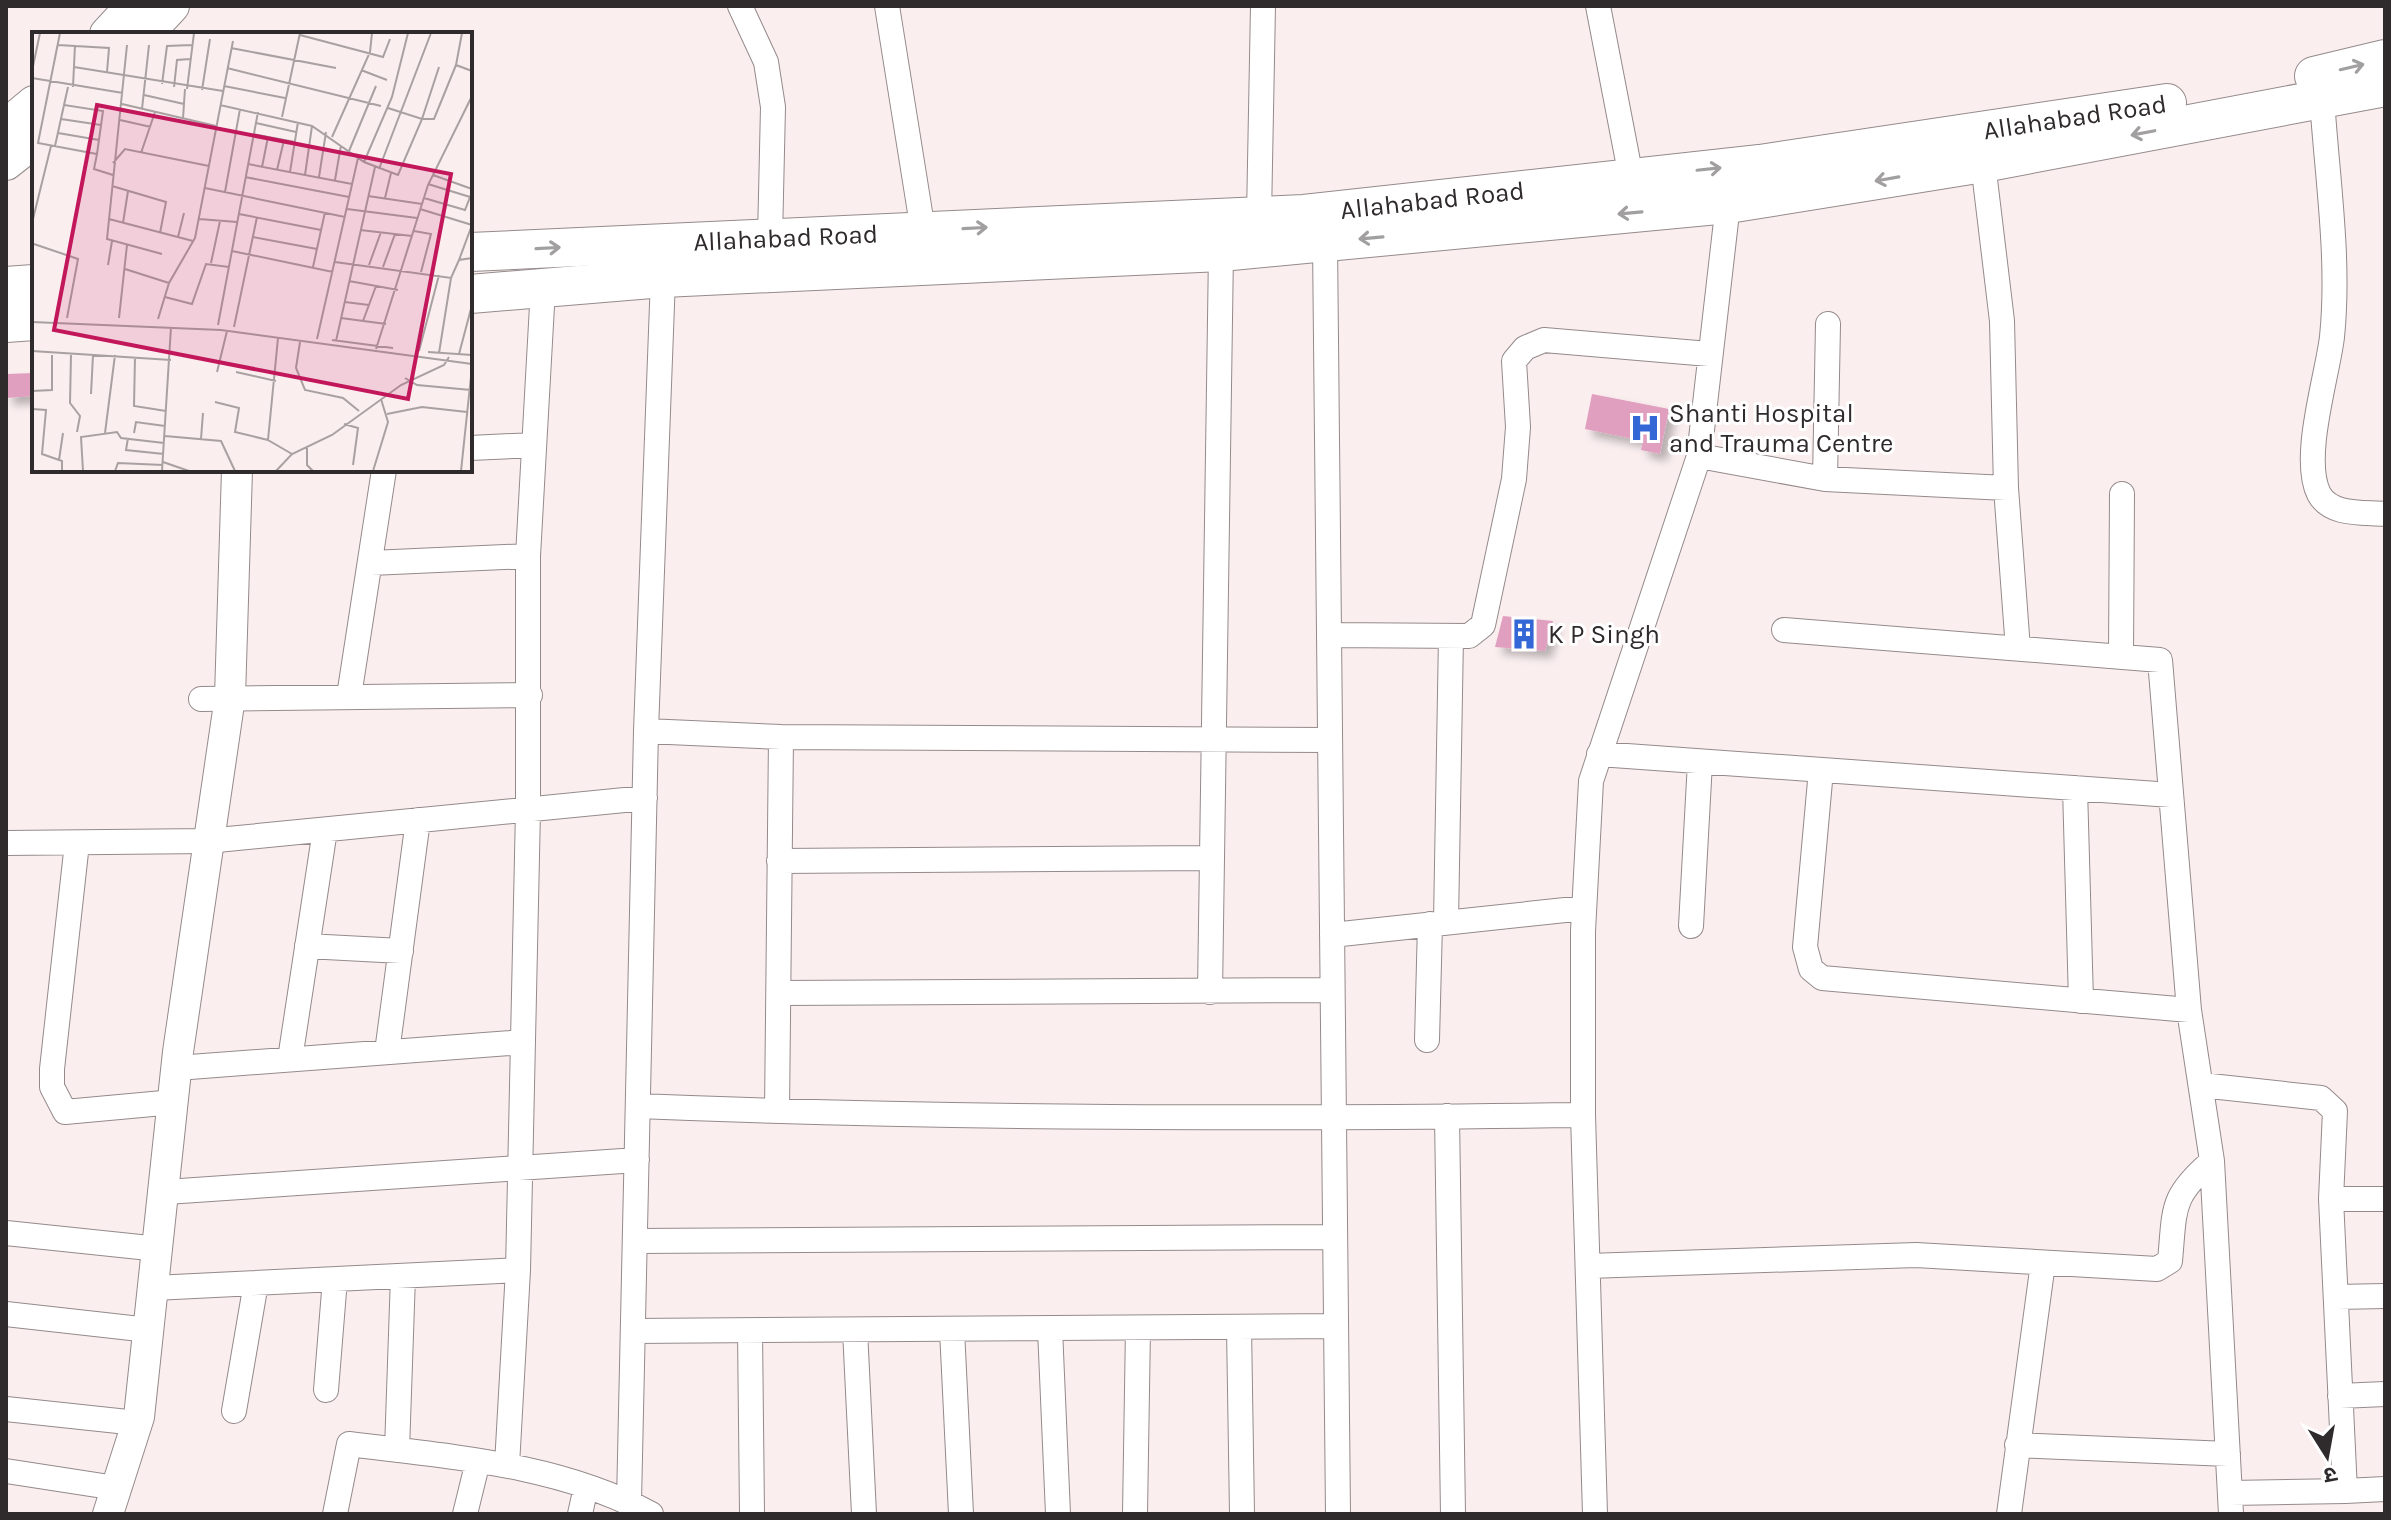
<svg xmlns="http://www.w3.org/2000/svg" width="2391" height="1520" font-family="Karla,'Noto Sans Devanagari',sans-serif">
<defs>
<filter id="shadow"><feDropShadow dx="7" dy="7" stdDeviation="4" flood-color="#0004"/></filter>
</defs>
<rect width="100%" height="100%" fill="#faeeef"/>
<path fill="#e19fbf" filter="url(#shadow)" d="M34 373V396L6 398V374Z
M1592 394 1669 409 1660 454 1641 450 1643 441 1585 429Z
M1503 616 1553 621 1545 651 1495 647Z"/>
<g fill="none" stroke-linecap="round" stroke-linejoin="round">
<g stroke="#958a8b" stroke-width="26">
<path id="minor" d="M740 6 766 62 773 107 770 238
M887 6 923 231
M1598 6 1631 177
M2322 99C2327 177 2340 259 2332 337 2327 378 2301 458 2319 494 2331 516 2363 512 2385 514
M1983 163 2002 321 2006 488 2018 649
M1259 216 1263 6
M1325 242 1338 1514
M470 448 534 445
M1699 456 1825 479 2006 488
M1825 479 1828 324
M371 563 528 556
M1784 630 2160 660 2189 1010 2212 1161 2231 1514
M1330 635 1469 636 1483 625 1514 479 1518 427 1514 361 1525 348 1544 340 1709 354
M2121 656 2122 494
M349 696 384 470
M201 699 530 695
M646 731 781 737 1330 740
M1599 754 2171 795
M1821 770 1805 947 1811 969 1822 978 2189 1010
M2075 788 2081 1001
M6 843 207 841 645 798
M77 843 52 1069V1087L65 1112 174 1102
M779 861 1210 858
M1446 922 1451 636
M1691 926 1700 762
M1332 935 1584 908
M307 946 401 951
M1210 992 1221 252
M779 993 1332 990
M1427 1040 1430 924
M387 1052 418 820
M290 1059 325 830
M177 1068 523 1042
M2201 1085 2321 1098 2335 1111 2331 1199
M638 1106C953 1119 1268 1119 1583 1115
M777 1111 781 737
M1447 1116 1453 1514
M166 1192 637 1160
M2385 1199H2331L2345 1491 2385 1489
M6 1233 159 1249
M635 1241 1335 1237
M1588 1266 1916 1255 2157 1269 2170 1261C2175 1208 2170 1197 2212 1161
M154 1288 518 1270
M2336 1297 2385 1296
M6 1314 149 1330
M1239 1327 1242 1514
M1050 1329 1058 1514
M855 1330 864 1514
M952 1330 961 1514
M633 1331 1336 1326
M750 1331 752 1514
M326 1390 335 1279
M2340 1396 2385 1394
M6 1409 137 1423
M234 1411 256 1283
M2017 1445 2228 1454
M397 1450 403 1276
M507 1465 518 1270 528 810V556L543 288
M6 1471 116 1488
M2230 1493 2345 1491
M629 1502 646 731 663 278
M335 1514 349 1444C452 1457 559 1464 651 1514
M465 1514 478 1461
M580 1514 586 1487
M1135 1514 1138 1328
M1595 1514 1583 1115V931L1591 781 1699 456 1728 204
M2009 1514 2043 1263"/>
</g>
<g stroke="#958a8b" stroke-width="32">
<path id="tertiary" d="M108 1514 139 1417 178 1052 230 697 237 470"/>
</g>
<g stroke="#958a8b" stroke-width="36">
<path id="secondary" d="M107 34 133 6
M146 34 172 6
M6 126 34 103
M6 163 34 141"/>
</g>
<g stroke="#958a8b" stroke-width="40">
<g id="primary">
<path d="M2314 76 2385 59"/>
<path id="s1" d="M470 252 1304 214 1760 164 2167 103"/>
<path d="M6 286 34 284"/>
<path d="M470 294 663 278 1221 252 1728 204 1983 163 2385 87"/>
<path d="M6 323 34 321"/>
</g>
</g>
<use href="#minor" stroke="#fff" stroke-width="24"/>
<use href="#tertiary" stroke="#fff" stroke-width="30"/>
<use href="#secondary" stroke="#fff" stroke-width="34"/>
<use href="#primary" stroke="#fff" stroke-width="38"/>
</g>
<defs><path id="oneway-shaft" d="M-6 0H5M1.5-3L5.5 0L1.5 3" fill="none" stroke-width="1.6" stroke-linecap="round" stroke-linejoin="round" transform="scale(2)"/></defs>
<g stroke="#a19fa0">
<use href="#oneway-shaft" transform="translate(2352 67) rotate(-13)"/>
<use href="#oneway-shaft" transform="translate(2143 133) rotate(169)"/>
<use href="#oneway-shaft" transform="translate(1709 169) rotate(-6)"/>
<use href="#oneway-shaft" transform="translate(1887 179) rotate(170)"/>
<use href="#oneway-shaft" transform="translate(1630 213) rotate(175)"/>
<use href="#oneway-shaft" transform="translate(975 228) rotate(-3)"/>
<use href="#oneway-shaft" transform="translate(1371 238) rotate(175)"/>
<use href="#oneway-shaft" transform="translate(548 248) rotate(-3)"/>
</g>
<defs>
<g id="hospital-bare" transform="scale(2.4)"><path d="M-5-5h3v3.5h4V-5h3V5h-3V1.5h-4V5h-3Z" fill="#3367d6" stroke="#fff" stroke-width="2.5" paint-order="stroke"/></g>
<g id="building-bare" transform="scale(2.4)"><path d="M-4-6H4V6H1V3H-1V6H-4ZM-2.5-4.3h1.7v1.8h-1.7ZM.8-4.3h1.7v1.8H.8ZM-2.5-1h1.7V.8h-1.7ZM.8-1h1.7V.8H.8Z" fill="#3367d6" stroke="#fff" stroke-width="2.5" paint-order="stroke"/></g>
</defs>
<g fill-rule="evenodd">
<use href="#hospital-bare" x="1645" y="428"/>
<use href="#building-bare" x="1524" y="634"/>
</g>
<g text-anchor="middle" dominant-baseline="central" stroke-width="6" stroke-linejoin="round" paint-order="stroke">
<g font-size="26" fill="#2f2a2b" stroke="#fff">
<text stroke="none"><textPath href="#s1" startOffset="1612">Allahabad Road</textPath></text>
<text stroke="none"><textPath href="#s1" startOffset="964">Allahabad Road</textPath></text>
<text stroke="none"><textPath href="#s1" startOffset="316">Allahabad Road</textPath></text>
</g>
<g font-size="26" fill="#2f2a2b" stroke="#fff" text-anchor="start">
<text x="1669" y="413">Shanti Hospital<tspan x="1669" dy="30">and Trauma Centre</tspan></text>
<text x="1548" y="634">K P Singh</text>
</g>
</g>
<g transform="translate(32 32)">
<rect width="440" height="440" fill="#faeeef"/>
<path fill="none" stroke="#a9a0a1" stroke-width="2" d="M28 1 6 111 65 122 71 79 32 73 36 55M430 1 424 33 440 39M268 3 351 25 358 7M26 13 77 16 75 40M95 13 75 207 130 222M199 16 304 36M42 35 191 59M195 36 349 74M329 38 355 48M0 39 8 1M0 46 91 61M130 52 135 14 160 13M192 54 253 66M41 55 43 13M142 55 145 28 158 27M155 57 162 1M170 58 178 7M112 63 152 72M90 72 184 94M188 73 280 94 332 130 366 143 390 87H402L424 33M356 76 390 87 407 35M110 77 117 13M250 85 268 1M151 86 153 57M29 87 69 93M88 88 119 95M224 91 264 100M26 101 67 108M221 102 263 110M300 105 338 20 340 1M23 114 32 73M317 119 344 54M109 121 123 80M65 122 62 137 81 143M332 130 360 65 376 1M81 131 93 117 177 134M216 132 320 152M230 135 236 105M347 137 399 1M245 138 252 108M258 140 266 90M273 143 280 94M401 143 440 157M213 145 317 165M287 145 294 100M303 148 309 113M396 152 438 165M80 154 134 170 128 201M173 156 313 185M193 160 208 77M336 164 390 172M353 166 359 141M392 166 433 178 440 160M315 177 385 186M388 177 440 193 427 228M207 182 289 198M77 187 161 209M167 187 205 190M0 191 19 114M91 191 96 159M328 198 380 204M382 199 399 202 389 240M146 205 152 181M221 205 285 217M2 212 46 227 35 286M200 219 301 240M303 230 419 246 427 228 440 226M179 231 188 189M76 233 80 209M337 233 349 200M281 235 293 180M351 235 363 202M93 237 137 251M317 249 366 258M133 265 160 272 174 232 197 235M313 270 337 273M87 286 95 213M309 286 354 292M126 287 137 251 163 206 201 9M331 289 344 254M0 290 189 298 440 332M186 293 226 80M202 295 225 185M246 306 236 408 260 422M285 307 326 126M300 308 361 316M304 309 343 135M268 310 264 336 273 358 311 366 327 379M344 317 396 153 440 64M0 319 139 328M387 319 407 243M396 320 440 323M407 321 419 246M427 322 440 273M39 323 38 371 48 384 45 400M103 325 102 374 134 379M185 340 195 299M204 340 244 349M373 346 385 353 439 358M0 359 20 358V323M59 362 61 323M183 370 207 376 203 400 236 408M0 377 14 378 10 422 30 429V439M355 382 390 375 435 380M312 392 326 396 321 433M73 401 83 323M102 401 104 390 133 394M133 404 189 409 203 439M96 406 94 418 132 422M169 407 171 381M275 414V433L281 439M27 428 31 401M131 430 157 439M51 439 49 405 85 400 89 406 132 411M83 439 86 431 131 433M130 439 139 295M244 439 260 422 300 403 369 353 412 333 417 325M341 439 356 390 349 367M429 439 440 335"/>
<path fill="#c2185b" fill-opacity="0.15" stroke="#c2185b" stroke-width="4" d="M65 73 419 142 376 367 22 298Z"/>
<rect width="440" height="440" fill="none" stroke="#2f2a2b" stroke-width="4"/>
</g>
<rect width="2391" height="1520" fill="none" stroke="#2f2a2b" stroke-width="16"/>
<g transform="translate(2327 1456) rotate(169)" stroke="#ffffff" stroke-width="6" paint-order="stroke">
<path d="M0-6L14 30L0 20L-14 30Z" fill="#2f2a2b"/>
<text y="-12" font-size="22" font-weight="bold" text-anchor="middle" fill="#2f2a2b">उ</text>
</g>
</svg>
